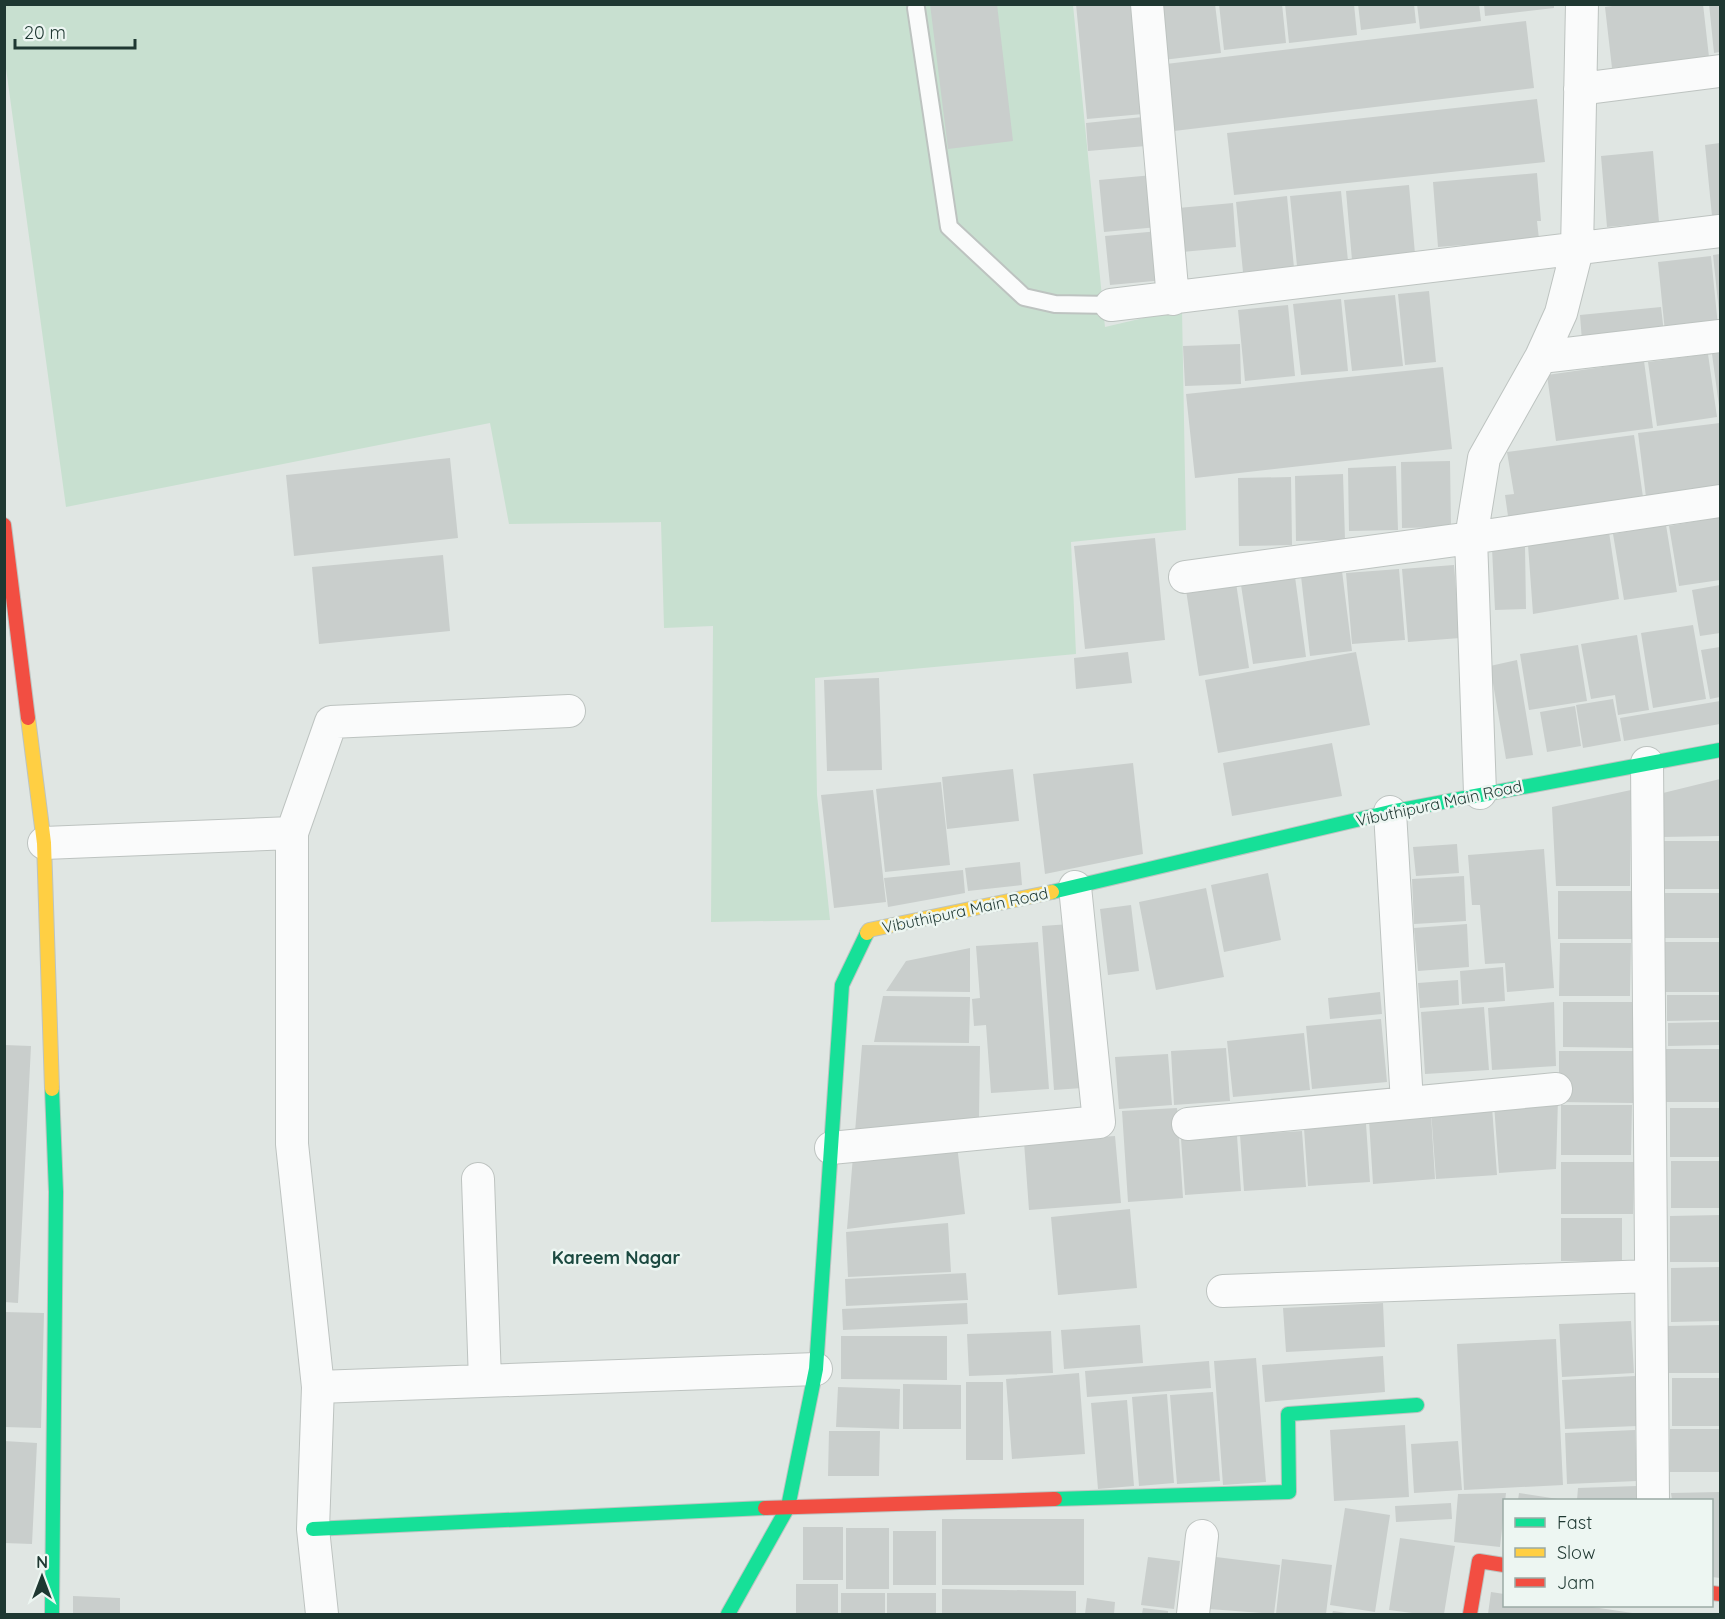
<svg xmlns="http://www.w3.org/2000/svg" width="1725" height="1619" font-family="Quicksand,sans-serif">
<rect width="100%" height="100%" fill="#e0e6e3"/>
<path fill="#c8e0d0" d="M4 5H1073L1105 327 1182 309 1186 530 1071 542 1076 654 815 678 817 795 830 920 711 922 713 626 664 628 661 522 509 524 490 423 66 507 5 61Z"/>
<path fill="#c9cecc" d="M930 4H997L1013 141 948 149Z
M1076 4H1133L1143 114 1087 119Z
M1157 4H1215L1221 53 1163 60Z
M1219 4H1282L1286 43 1224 50Z
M1285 4H1354L1357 35 1289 43Z
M1358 4H1414L1416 23 1361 30Z
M1417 4H1479L1481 21 1420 29Z
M1484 4H1554V8L1485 16Z
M1627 4H1703L1709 57 1612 68 1605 7Z
M1709 4H1720V52L1714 53Z
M1526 21 1534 88 1174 131 1166 64Z
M1537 99 1545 162 1234 195 1227 133Z
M1143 117 1146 146 1088 151 1086 123Z
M1720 143V215L1712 216 1705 145Z
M1653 151 1659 222 1607 227 1601 156Z
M1537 173 1541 221H1537L1539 239 1438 247 1433 182Z
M1153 175 1158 227 1104 232 1099 180Z
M1409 185 1415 254 1352 260 1346 191Z
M1341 191 1348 261 1297 266 1290 196Z
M1287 196 1294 268 1243 272 1236 202Z
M1233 203 1236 247 1182 252 1178 208Z
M1159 231 1165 280 1110 285 1105 236Z
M1720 254V312H1719L1713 255Z
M1711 256 1718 326 1665 332 1658 262Z
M1429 291 1436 362 1405 365 1398 294Z
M1395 295 1403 366 1352 371 1344 300Z
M1341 299 1348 371 1301 375 1293 304Z
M1288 305 1295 376 1245 381 1238 310Z
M1661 307 1664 333 1582 341 1580 315Z
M1240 344 1241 384 1185 386 1183 346Z
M1720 353V406H1719L1712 354Z
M1708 354 1717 417 1657 426 1648 362Z
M1644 361 1653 428 1556 441 1547 375Z
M1443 367 1452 449 1195 478 1186 394Z
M1720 423V488L1646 497 1638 433Z
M1634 435 1644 504 1509 523 1505 495 1514 494 1507 452Z
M450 458 458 538 294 556 286 475Z
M1450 461 1451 527 1402 528 1401 462Z
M1396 466 1398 530 1349 531 1348 468Z
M1343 474 1345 540 1296 541 1295 476Z
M1291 477 1292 545 1239 546 1238 478Z
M1720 517V580L1679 586 1669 526Z
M1666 525 1677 592 1624 600 1613 534Z
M1609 532 1619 599 1533 614 1528 545Z
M1155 538 1165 640 1085 649 1074 546Z
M1525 546 1526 609 1495 610 1492 548Z
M443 555 450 631 319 644 312 567Z
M1454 565 1460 638 1408 642 1402 569Z
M1399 569 1405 640 1352 644 1346 573Z
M1342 571 1352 651 1310 656 1301 576Z
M1295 577 1306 657 1253 664 1241 585Z
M1236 583 1249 668 1199 676 1186 590Z
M1720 585V633L1700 636 1692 590Z
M1693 625 1706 699 1653 708 1641 633Z
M1637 635 1649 710 1618 715 1615 695 1591 699 1581 644Z
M1578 645 1587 701 1529 710 1520 654Z
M1720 647V697L1710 699 1701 650Z
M1128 652 1132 683 1076 689 1074 658Z
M1356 652 1370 725 1218 753 1205 680Z
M1517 660 1533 755 1506 759 1490 666Z
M879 678 882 770 827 771 824 680Z
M1613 699 1621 741 1583 748 1576 705Z
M1720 701V724L1624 741 1620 718Z
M1575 706 1581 746 1547 752 1540 712Z
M1332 743 1342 796 1232 816 1223 763Z
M1133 763 1143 854 1045 874 1033 774Z
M1013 769 1019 821 947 829 942 777Z
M1720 779V836L1663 837V793Z
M941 782 950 865 885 872 876 789Z
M873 790 886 902 834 908 821 795Z
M1631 790 1630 886H1556L1552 807Z
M1664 841H1720V889H1664Z
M1457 844 1459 873 1416 876 1413 847Z
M1544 849 1554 988 1507 992 1505 963 1485 964 1480 905H1472L1468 855Z
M1020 862 1022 885 968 891 965 868Z
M963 870 965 893 888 907 884 878Z
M1268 873 1281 940 1224 952 1211 885Z
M1464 876 1466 921 1414 924 1412 879Z
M1206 888 1224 977 1156 990 1139 902Z
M1558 891H1632V939H1558Z
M1664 893H1720V938H1664Z
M1131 905 1139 971 1108 975 1100 909Z
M1070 924 1082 1088 1054 1090 1042 926Z
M1467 924 1469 967 1418 971 1414 928Z
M1038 942 1049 1089 991 1093 986 1025 974 1026 972 999 980 998 976 946Z
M1659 942H1720V992H1659Z
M1560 943H1631L1630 996H1559Z
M970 948V992L886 991 906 961Z
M1503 967 1505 1001 1462 1004 1460 971Z
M1458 980 1459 1005 1420 1008 1418 983Z
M1380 992 1382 1014 1330 1019 1328 998Z
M1667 995H1720V1020L1667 1021Z
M883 996 970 997 969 1043 874 1042Z
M1554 1002 1556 1066 1492 1070 1488 1008Z
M1563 1002H1635V1048L1563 1047Z
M1484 1007 1489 1070 1425 1074 1421 1012Z
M1381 1019 1387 1082 1312 1089 1306 1026Z
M1720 1022V1045L1668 1046V1023Z
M1304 1033 1310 1090 1233 1097 1227 1041Z
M4 1045 31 1046 18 1303 4 1302Z
M862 1045 980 1046 979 1117 855 1132Z
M1226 1048 1230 1101 1174 1105 1171 1051Z
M1665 1049H1720V1102H1665Z
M1559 1051H1633V1103L1559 1102Z
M1168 1054 1172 1105 1119 1109 1115 1057Z
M1558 1099 1556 1169 1499 1173 1494 1104Z
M1561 1105H1632L1631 1155H1561Z
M1492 1107 1497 1175 1436 1179 1431 1111Z
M1177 1108 1183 1198 1128 1202 1122 1111Z
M1670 1108H1720V1157H1670Z
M1431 1115 1435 1179 1373 1184 1369 1120Z
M1366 1124 1370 1182 1308 1186 1304 1128Z
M1302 1131 1306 1187 1244 1191 1240 1135Z
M1115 1136 1121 1203 1029 1210 1024 1142Z
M1237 1136 1241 1191 1185 1195 1181 1139Z
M957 1145 965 1214 847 1229 853 1156Z
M1671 1161H1720V1208H1671Z
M1561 1162H1634L1633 1214H1561Z
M1130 1209 1137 1288 1058 1295 1051 1217Z
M1720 1215V1262H1670V1216Z
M1561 1218H1622V1262L1561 1261Z
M948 1223 951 1272 848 1277 846 1232Z
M1720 1267V1321L1671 1322V1268Z
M966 1273 968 1300 846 1306 845 1279Z
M967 1303 968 1324 843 1330 842 1309Z
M1383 1303 1385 1347 1286 1352 1283 1308Z
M4 1312 44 1313 41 1428 4 1427Z
M1631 1321 1634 1373 1562 1377 1559 1324Z
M1140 1325 1143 1363 1064 1369 1061 1330Z
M1720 1325V1373H1668L1667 1326Z
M1051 1331 1053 1373 969 1376 967 1334Z
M841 1336H947V1380L841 1379Z
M1556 1339 1563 1485 1464 1490 1457 1344Z
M1383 1356 1385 1392 1265 1402 1262 1365Z
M1256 1358 1266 1482 1223 1485 1214 1361Z
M1209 1361 1211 1388 1087 1397 1085 1371Z
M1079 1373 1085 1454 1012 1459 1006 1379Z
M1635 1376 1637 1426 1565 1429 1562 1380Z
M1672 1378H1720V1426H1672Z
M966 1382H1003V1460H966Z
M903 1384 961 1385V1429H903Z
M838 1387 900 1389 899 1429 836 1427Z
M1213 1392 1220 1481 1177 1484 1170 1395Z
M1167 1394 1174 1483 1139 1486 1132 1397Z
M1127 1400 1134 1486 1098 1489 1091 1403Z
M1405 1425 1409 1497 1334 1501 1330 1430Z
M1670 1429H1720V1472H1670Z
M1635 1430 1637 1481 1567 1484 1565 1433Z
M829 1431H880L879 1476H828Z
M4 1441 37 1443 32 1544 4 1543Z
M1458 1441 1462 1490 1414 1493 1411 1444Z
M1637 1486V1500H1577L1578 1488Z
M1720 1492V1578L1712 1577V1500H1672L1671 1493Z
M1506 1493 1500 1547 1454 1542 1458 1494Z
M1519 1493 1558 1499V1500H1518Z
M1451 1503 1452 1519 1396 1522 1395 1506Z
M1345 1508 1390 1515 1375 1612 1330 1605Z
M942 1519H1084V1585H942Z
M803 1527H843V1580H803Z
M846 1528H889V1589H846Z
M893 1531H936V1585H893Z
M1400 1538 1455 1546 1444 1614H1420L1389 1610Z
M1148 1557 1180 1561 1174 1609 1141 1605Z
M1216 1557 1280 1565 1274 1614 1209 1609Z
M1282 1559 1332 1565 1326 1614H1276Z
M796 1584H838V1614H796Z
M942 1589 1076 1591V1614H942Z
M1491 1592 1504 1594V1606H1586L1639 1614H1488Z
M841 1593H885V1614H841Z
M887 1593H936V1614H887Z
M73 1596 120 1598V1614H73Z
M1087 1598 1115 1602 1114 1614H1085Z
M1143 1608 1168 1611V1614H1142Z
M1333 1611 1347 1613V1614H1332Z"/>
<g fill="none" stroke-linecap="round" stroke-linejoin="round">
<g stroke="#bdc3c0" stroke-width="20">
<path id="lane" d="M916 8 949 227 1024 297 1055 304 1111 305"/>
</g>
<g stroke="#bdc3c0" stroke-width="34">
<path id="street" d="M1147 4 1173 299
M1580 89 1720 71
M1111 305 1720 231
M1541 357 1720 336
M1185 577 1471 538 1720 501
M1647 763 1653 1500
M1480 793 1471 538 1484 458 1541 357 1561 313 1577 250 1582 4
M1390 812 1407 1103
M292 833 331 722 569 711
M44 843 292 833V1144L318 1387 313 1529 322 1614
M1188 1124 1556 1089
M831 1148 1099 1122 1075 887
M478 1179 485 1381
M1223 1291 1651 1276
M318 1387 816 1369
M1193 1614 1202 1536"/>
</g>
<g stroke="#bcc4c1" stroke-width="16">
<path id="fast" d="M1052 892 1390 812 1720 750
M1055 1499 1289 1492 1288 1414 1417 1405
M313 1529 765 1508
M52 1614 56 1192 52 1089
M728 1614 788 1507 816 1369 842 985 867 933"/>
</g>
<g stroke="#bcc4c1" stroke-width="16">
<path id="slow" d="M28 718 44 843 52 1089
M867 933 869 930 1052 892"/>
</g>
<g stroke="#bcc4c1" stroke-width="16">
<path id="jam" d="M4 525 28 718
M765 1508 1055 1499
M1712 1593 1720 1594
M1470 1614 1479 1561 1504 1565"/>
</g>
<use href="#lane" stroke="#fafbfb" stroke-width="16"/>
<use href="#street" stroke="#fafbfb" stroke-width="32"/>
<use href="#fast" stroke="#16e098" stroke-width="14"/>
<use href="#slow" stroke="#ffcf43" stroke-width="14"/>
<use href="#jam" stroke="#f24e42" stroke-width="14"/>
</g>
<g text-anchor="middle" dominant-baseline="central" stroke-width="5" stroke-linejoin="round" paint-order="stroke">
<g font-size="16" fill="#1f3832" stroke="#edf6f2">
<text transform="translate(1439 803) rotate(-12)">Vibuthipura Main Road</text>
<text transform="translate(965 910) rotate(-12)">Vibuthipura Main Road</text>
</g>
<g font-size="18" font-weight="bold" fill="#1b4940" stroke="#edf6f2">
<text x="616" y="1257">Kareem Nagar</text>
</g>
</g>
<rect width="1725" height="1619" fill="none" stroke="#1f3832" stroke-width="12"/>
<rect x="1503" y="1499" width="210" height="108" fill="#edf6f2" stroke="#9baaa5" stroke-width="1.5"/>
<rect x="1515" y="1518" width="30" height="9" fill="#16e098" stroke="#9baaa5" stroke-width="1.5"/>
<text x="1557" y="1529" font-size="18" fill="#1f3832">Fast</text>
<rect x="1515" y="1548" width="30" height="9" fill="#ffcf43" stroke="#9baaa5" stroke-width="1.5"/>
<text x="1557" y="1559" font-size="18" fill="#1f3832">Slow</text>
<rect x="1515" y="1578" width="30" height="9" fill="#f24e42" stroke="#9baaa5" stroke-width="1.5"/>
<text x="1557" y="1589" font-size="18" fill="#1f3832">Jam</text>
<g transform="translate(42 1577)" stroke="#edf6f2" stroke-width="4.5" paint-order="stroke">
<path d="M0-4.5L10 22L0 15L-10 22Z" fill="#1f3832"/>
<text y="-9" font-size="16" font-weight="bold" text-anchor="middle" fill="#1f3832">N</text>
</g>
<path d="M15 39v9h120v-9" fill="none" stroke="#1f3832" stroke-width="3"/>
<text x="24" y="39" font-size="18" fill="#1f3832" stroke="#edf6f2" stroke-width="4.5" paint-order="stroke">20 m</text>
</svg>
